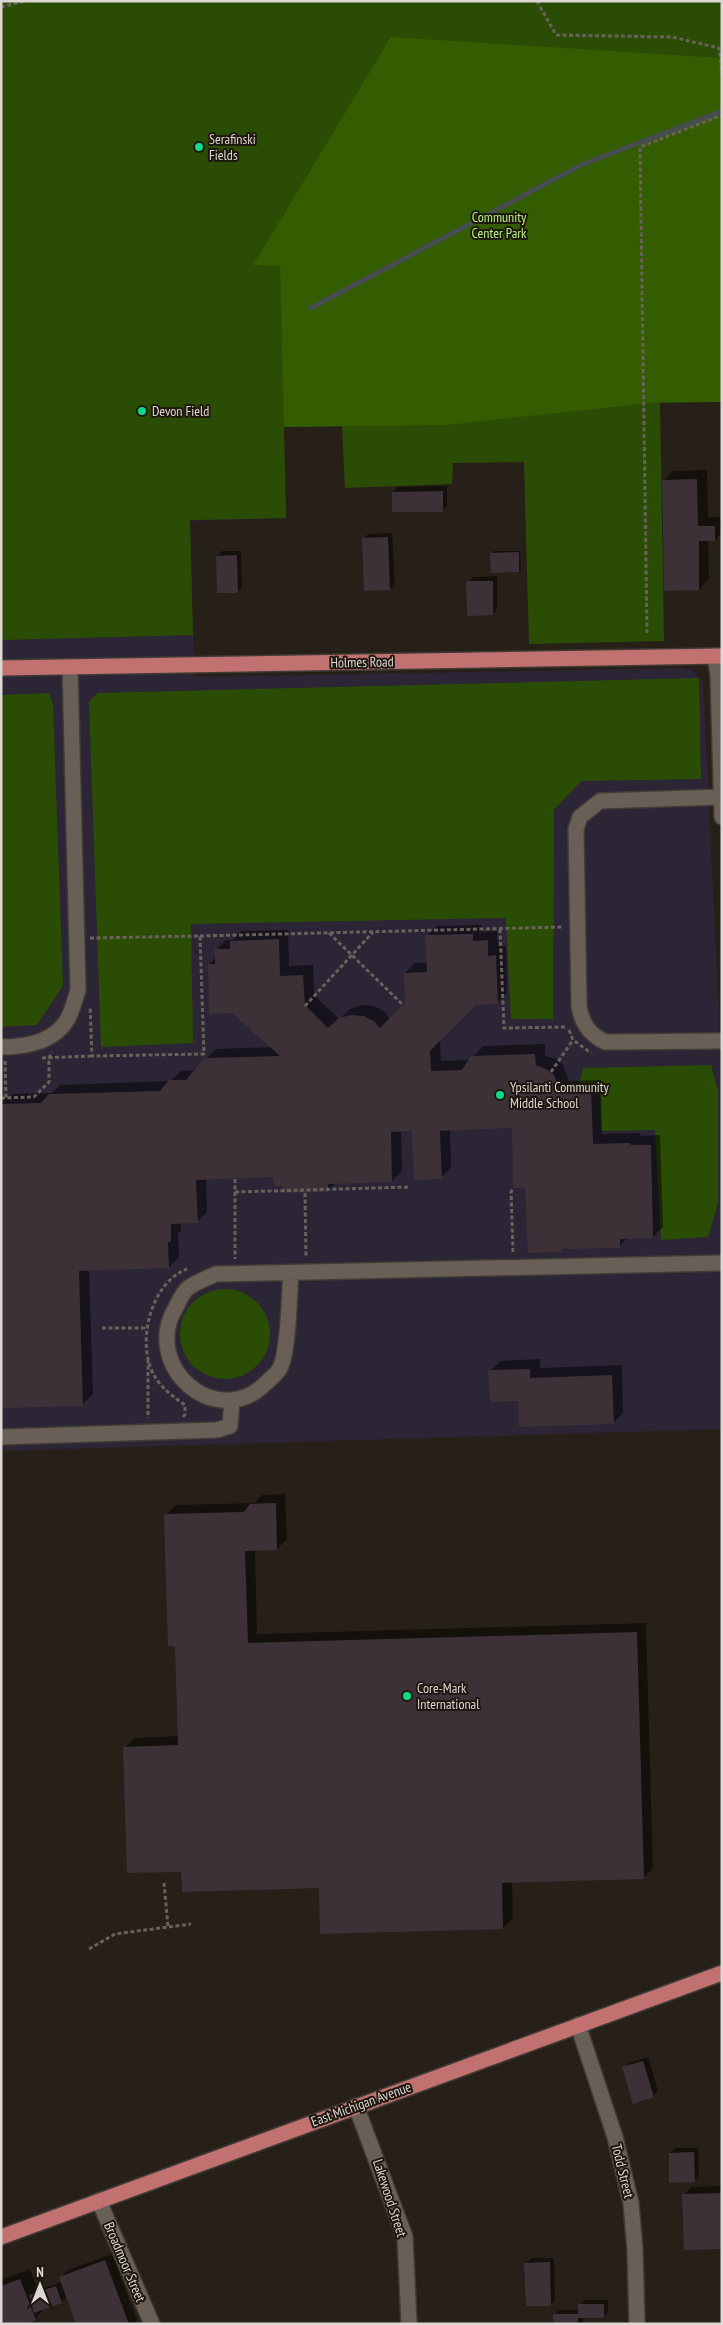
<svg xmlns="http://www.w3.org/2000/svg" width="723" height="2325" font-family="'PT Sans Narrow',sans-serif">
<rect width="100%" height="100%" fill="#272018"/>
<path fill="#2b2535" d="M280 266 286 518 190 521 194 677 683 668 692 670 703 682 722 1078V1429L1 1451V269Z"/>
<path fill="#2b4c04" d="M1 1H722V402L660 403 664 641 529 644 524 462 453 463 452 484 345 488 342 426 284 427 286 518 190 520 193 635 1 640Z
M699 678 701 779 581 781 554 810 553 1019H511L506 918 191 924 193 1043 101 1047 89 702 98 693Z
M49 693 53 705 63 986 37 1025 1 1027V695Z
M711 1065 718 1090V1203L708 1237 661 1240 655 1130 601 1131 599 1086 579 1083 583 1068Z
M180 1334a45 45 0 1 1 90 0a45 45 0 1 1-90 0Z"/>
<path fill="#345c00" d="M391 37 722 58V402H660L446 425 284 427 280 266 253 265Z"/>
<path fill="#0007" d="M707 470 708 517H722V533L715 540H708L709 579 699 589 663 481 673 471Z
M447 486V505L443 510 393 492 398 487Z
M392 533 395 584 390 589 363 539 368 534Z
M222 551H241L242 587 237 592 217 556Z
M494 551H520L521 569 519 571 492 553Z
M497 576V609L493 614 468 582 473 577Z
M482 925 483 932 497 931 498 946H506L507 993 497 1003 475 1004 440 1040 441 1061 470 1060 483 1046 545 1044V1056L557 1059 563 1065 569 1081 601 1080 602 1134 640 1133V1136L660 1135 663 1227 653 1237H628L619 1247 564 1248 561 1251 526 1187 513 1127 450 1129 451 1168 441 1178 413 1130H401L402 1171 392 1181 335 1183 328 1191 284 1184 275 1176 206 1178 207 1212 197 1222H181V1231L178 1234 179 1257 169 1267 89 1269 93 1394 83 1404 3 1407 1 1097H10L12 1094 52 1093 60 1085 170 1081 181 1071 196 1070 216 1049 272 1047 209 964 216 957V950L226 940H233L241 931 288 930 289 966 313 965 314 995 339 1019 350 1009 362 1005 374 1006 385 1012 390 1019 406 1002 405 973 415 963H428L427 936 437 926Z
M540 1359V1368L622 1365 623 1413 613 1423 519 1399 490 1371 500 1361Z
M285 1494 287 1539 277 1549H255L257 1634 646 1623 653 1868 643 1878 512 1882 513 1918 503 1928 320 1887 182 1870 125 1748 134 1738 179 1736 176 1645 166 1515 176 1505 254 1503 262 1495Z
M648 2057 658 2091 653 2096 624 2068 629 2063Z
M675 2148H698L699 2176 694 2181 670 2153Z
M722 2186V2247L684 2195 691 2187Z
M112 2254 137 2320 134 2324H78L67 2296 61 2302 45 2308 35 2319 1 2324V2280L30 2269 38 2290 62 2282 60 2278 68 2270Z
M531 2258H554L555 2300 550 2305 526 2263Z
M585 2300H608V2312L603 2317H583V2324H554V2315L559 2310H580V2304Z"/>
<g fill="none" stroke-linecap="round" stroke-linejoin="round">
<path stroke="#454d4f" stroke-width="5" d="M311 308 581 165 722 111"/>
</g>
<path fill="#3c3137" d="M697 479 698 526H715V541H699V590L664 591 662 480Z
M443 491V512H392V492Z
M388 537 390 590 364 591 362 538Z
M519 552V572L491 573 490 553Z
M237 555 238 593H217L216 556Z
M466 581H493V615L467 616Z
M473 934V941L488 940V956L496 955 498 1004 476 1005 430 1051 431 1071 462 1070 471 1056 535 1054 536 1065 546 1069 554 1075 560 1091 591 1090 593 1144 630 1143 631 1145H651L653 1238 620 1239V1248L562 1249V1252L528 1253 525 1188H513L512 1128 440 1131 442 1179 414 1180 412 1131 391 1132 392 1182 328 1184V1192L283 1193 282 1186H274L273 1177 196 1180 198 1223 171 1224V1242H168L169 1268 79 1271 83 1406 2 1408 1 1104 41 1103 49 1094 160 1091 169 1080H186L204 1058 280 1056 232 1013 209 1014 208 964H215V949H230V941L279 939 280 976 303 975 305 1005 328 1028 339 1018 351 1015 364 1016 375 1022 380 1028 405 1002 404 973 427 972 425 935Z
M530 1369V1378L612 1375 614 1424 519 1427 518 1401 490 1402 488 1370Z
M276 1503 277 1550 245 1551 248 1643 637 1632 644 1879 502 1883 503 1929 320 1934 319 1888 182 1892 181 1872 127 1873 123 1747 178 1745 175 1646H168L164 1514 244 1512 250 1504Z
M643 2061 654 2097 633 2104 622 2067Z
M694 2152 695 2182 669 2183V2153Z
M722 2193V2249L684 2250 682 2194Z
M105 2260 129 2324H76L59 2277Z
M550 2262 551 2306H526L524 2263Z
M20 2279 36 2320 27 2324H1V2286Z
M56 2286 62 2303 34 2313 29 2295Z
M578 2304H604V2318H578V2324H553V2314H578Z"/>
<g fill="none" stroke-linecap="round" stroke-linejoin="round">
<g stroke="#413b36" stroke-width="18">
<path id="minor" d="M715 656 718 675 722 817
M721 797 600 801 580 817 576 829 579 1005C581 1023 589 1034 605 1042L722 1041
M1 1047C25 1047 54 1042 67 1020 72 1012 75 999 78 990L70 667
M291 1273C289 1294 289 1351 280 1368 278 1373 271 1378 267 1382 218 1433 140 1367 176 1307 179 1301 183 1292 188 1288 196 1282 207 1278 216 1274L722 1263
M1 1437 217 1430 230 1426 232 1401
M578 2025 615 2137 631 2203 635 2250 637 2324
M356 2106 405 2237 409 2324
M99 2201 152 2324"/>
</g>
<g stroke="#413b36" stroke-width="18">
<path id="major" d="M1 668 722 656
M1 2237 722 1973"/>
</g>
<path stroke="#68625b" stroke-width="3" stroke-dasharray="4 2.5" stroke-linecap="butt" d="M537 1 556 35 672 37 719 48 722 76
M1 7 25 1
M647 633 640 147 722 115
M500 929 504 1028 567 1027
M329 933 402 1004
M200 936 562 927
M90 938 200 936 204 1054 92 1056 90 1006
M305 1006 373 932
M569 1030 573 1040 591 1053
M42 1058 92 1056
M5 1061 6 1098
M551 1072 573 1040
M1 1098 34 1097 49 1082V1058L52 1052
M235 1179V1259
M235 1192 410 1187
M305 1193 306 1257
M513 1252 511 1192 513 1188
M102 1328H148
M148 1359V1418
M183 1417 185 1414V1405C171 1395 158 1386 151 1369 138 1337 152 1282 187 1269
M164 1883 168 1926
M89 1949 115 1934 191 1924"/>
<use href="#minor" stroke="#685f56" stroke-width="15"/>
<use href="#major" stroke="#c17170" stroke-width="15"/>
</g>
<g fill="#0fd98a" stroke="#1e170f" stroke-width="2">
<circle cx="199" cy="147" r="5"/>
<circle cx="142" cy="411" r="5"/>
<circle cx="500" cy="1095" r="5"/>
<circle cx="407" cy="1696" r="5"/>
</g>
<g text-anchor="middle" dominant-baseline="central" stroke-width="4" stroke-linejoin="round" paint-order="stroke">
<g font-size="14" fill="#ddd8d3" stroke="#1e170f" text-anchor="start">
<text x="209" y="139">Serafinski<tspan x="209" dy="16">Fields</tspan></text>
<text x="152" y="411">Devon Field</text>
<text x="510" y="1087">Ypsilanti Community<tspan x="510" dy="16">Middle School</tspan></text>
<text x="417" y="1688">Core-Mark<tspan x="417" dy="16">International</tspan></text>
</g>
<g font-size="14" fill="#b4f085" stroke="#1e170f">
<text x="499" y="217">Community<tspan x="499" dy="16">Center Park</tspan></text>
</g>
<g font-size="14" fill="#ddd8d3" stroke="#1e170f">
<text transform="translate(362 662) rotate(-1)">Holmes Road</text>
<text transform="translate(361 2104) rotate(-20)">East Michigan Avenue</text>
<text transform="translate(623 2171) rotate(76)">Todd Street</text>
<text transform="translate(390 2198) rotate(72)">Lakewood Street</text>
<text transform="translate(125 2262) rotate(67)">Broadmoor Street</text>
</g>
</g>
<rect width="723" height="2325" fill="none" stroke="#ddd8d3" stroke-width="5"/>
<g transform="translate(40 2285)" stroke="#1e170f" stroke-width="4" paint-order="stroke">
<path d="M0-4L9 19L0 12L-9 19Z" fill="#ddd8d3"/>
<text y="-8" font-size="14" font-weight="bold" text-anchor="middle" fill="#ddd8d3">N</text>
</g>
</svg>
